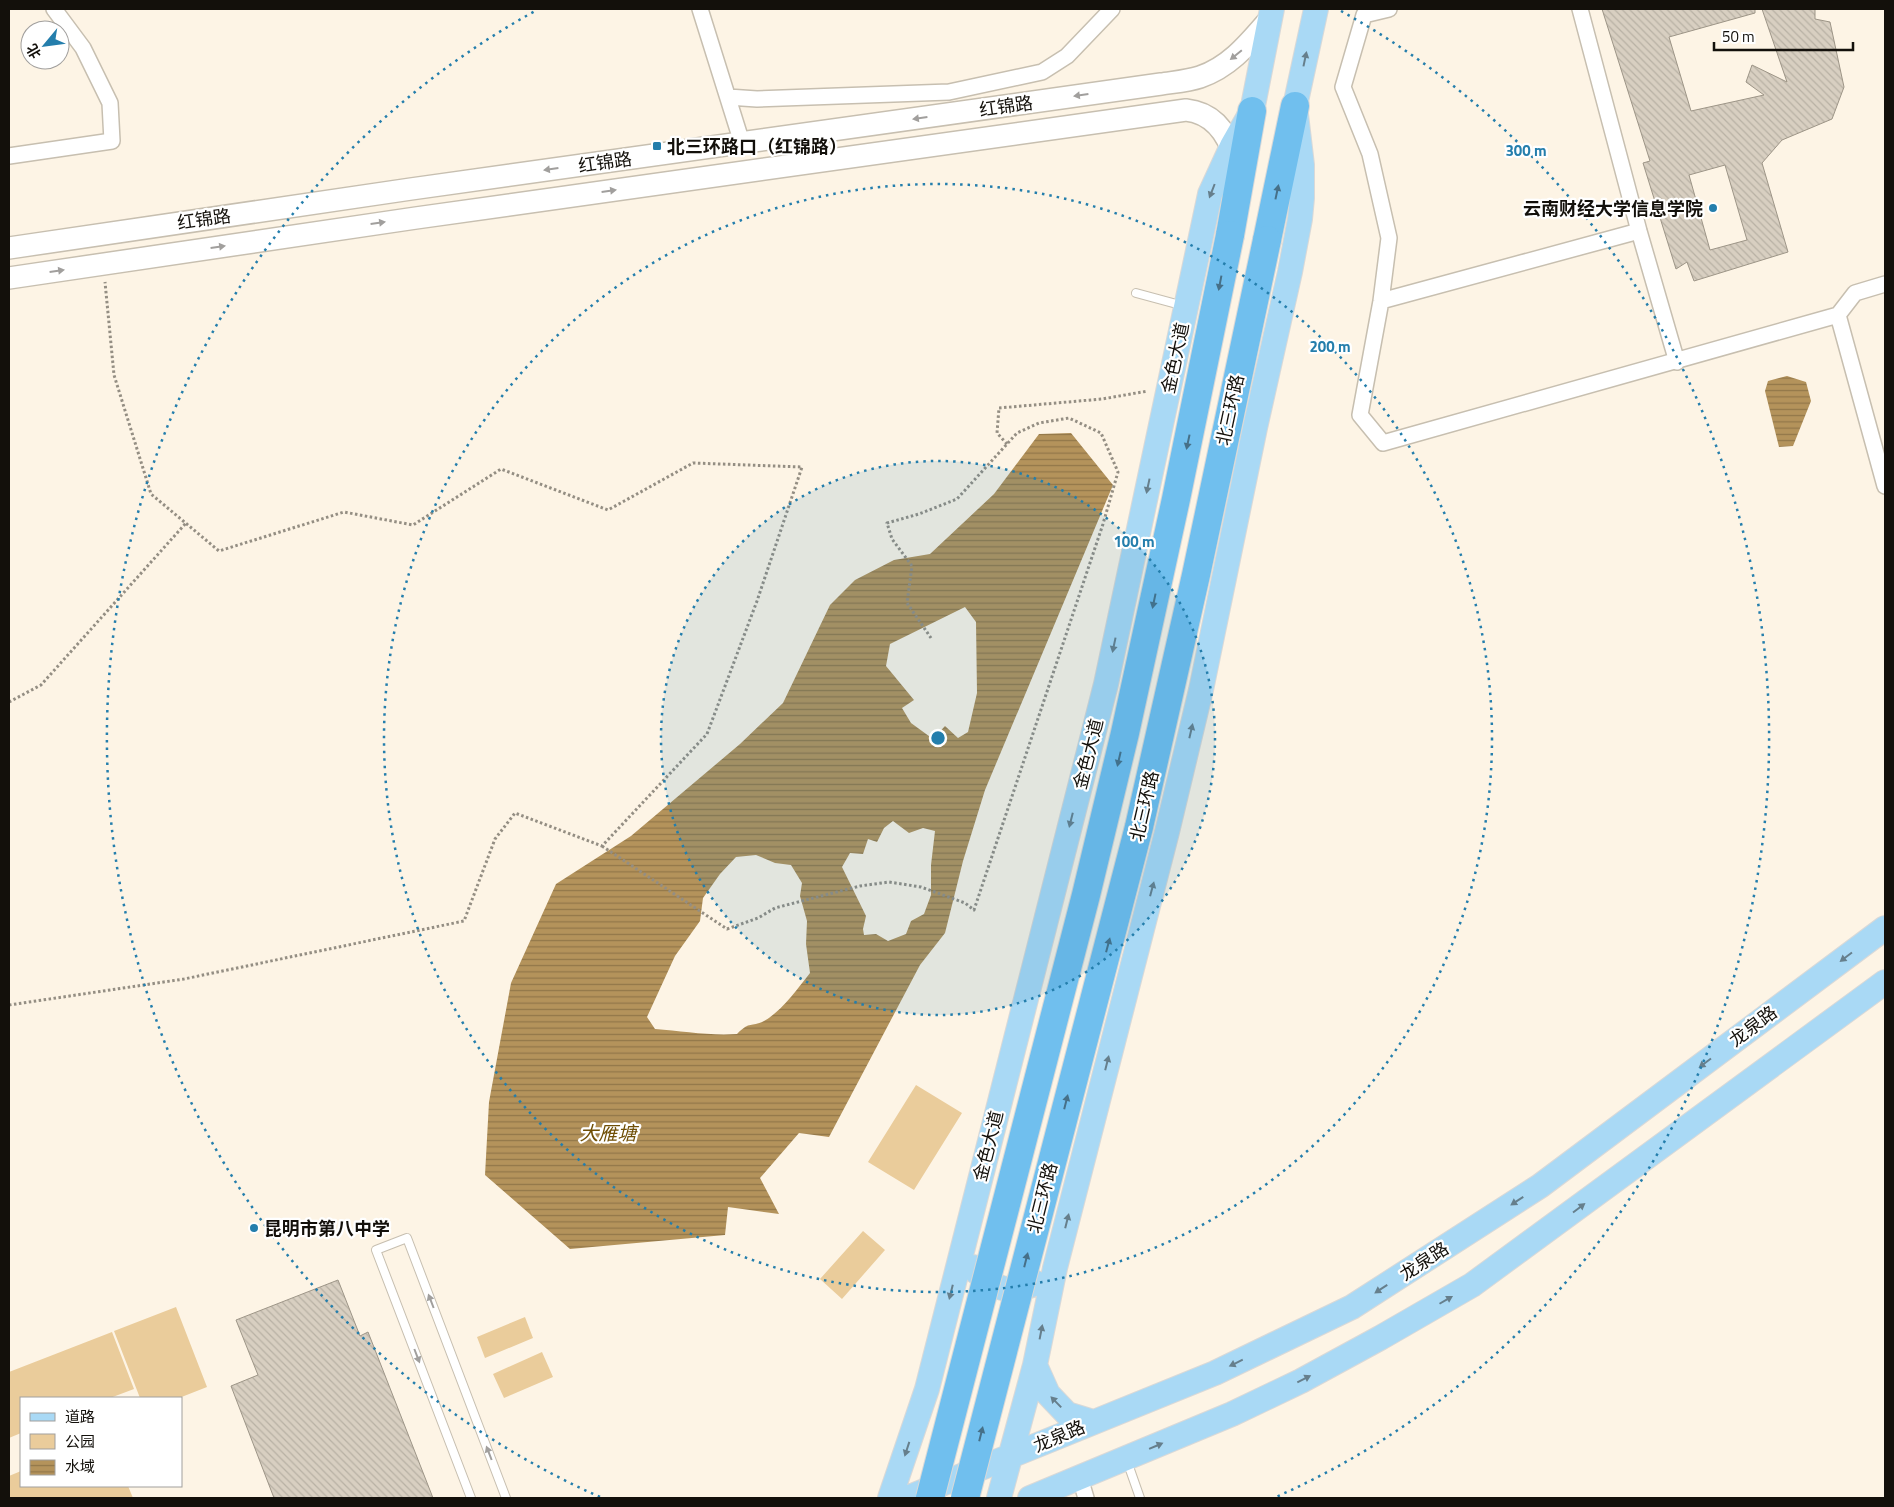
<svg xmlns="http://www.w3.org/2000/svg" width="1894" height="1507" font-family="'Titillium Web','Noto Sans SC',sans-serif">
<defs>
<pattern id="water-rules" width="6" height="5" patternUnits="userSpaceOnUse" patternTransform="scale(1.25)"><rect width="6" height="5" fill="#b4935b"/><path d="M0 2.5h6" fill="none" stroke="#917749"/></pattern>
<pattern id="building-back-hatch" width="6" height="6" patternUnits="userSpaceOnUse" patternTransform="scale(1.25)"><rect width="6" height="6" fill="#d8cfc1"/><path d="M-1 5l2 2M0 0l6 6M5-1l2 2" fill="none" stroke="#b8b1a4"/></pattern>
</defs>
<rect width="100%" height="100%" fill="#fdf4e5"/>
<path fill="#eacc9b" d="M916 1085 962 1113 914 1190 868 1162Z
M863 1231 885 1250 842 1299 820 1279Z
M176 1307 207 1387 179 1398H140L114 1331Z
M525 1317 533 1338 485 1358 477 1337Z
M112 1332 134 1389 110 1398H21V1433L9 1438V1372Z
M542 1352 553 1377 504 1398 493 1374Z
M21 1471V1486H128L133 1498H9V1476Z"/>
<path fill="url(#water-rules)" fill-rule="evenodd" d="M1787 376 1806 382 1811 401 1793 446 1779 447 1765 391 1768 381Z
M1071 433 1113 485 985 790 963 861 945 933 920 965 829 1137 799 1133 760 1178 779 1214 728 1207 725 1235 570 1249 485 1175 489 1102 511 983 556 884 631 836 740 744 783 703 830 605 855 580 894 560 930 554 994 494 1039 434ZM965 607 976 622 977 693 968 732 958 738 945 726 933 739 911 723 902 708 914 700 886 666 890 644ZM893 821 909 833 923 828 935 831 931 865V895L924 914 911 921 906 934 888 941 876 934 864 935 863 929 866 916 842 867 850 853 863 854 868 839 877 842 884 828ZM756 855 775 863 791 865 802 883 800 896 807 921 806 944 810 973C798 988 781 1012 764 1021 750 1028 751 1020 737 1034 710 1036 682 1031 655 1029L647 1017 675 956 700 921 703 898 720 874 736 857Z"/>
<path fill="url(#building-back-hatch)" stroke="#9d9587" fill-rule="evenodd" d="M1602 9H1755V13L1669 37 1691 111 1764 95 1746 82 1752 65 1787 82 1762 9H1815V19L1830 22 1844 87 1832 119 1782 140 1762 163 1788 252 1694 281 1687 262 1676 269 1643 163 1650 161ZM1725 165 1747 240 1710 250 1689 175Z
M338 1280 360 1336 368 1332 433 1498H274L231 1386 258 1375 236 1320Z"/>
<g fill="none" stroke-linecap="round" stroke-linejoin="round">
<g stroke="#c7bfb0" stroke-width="10">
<path id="lane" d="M1136 293 1184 306
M1127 1461 1140 1498
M471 1498 376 1250 407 1238 506 1498"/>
</g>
<g stroke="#c7bfb0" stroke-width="18">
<path id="street" d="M700 9 742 143
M1389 9 1364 15 1343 87 1370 154 1389 238 1381 301 1360 415 1383 443 1838 315 1855 293 1885 284
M1580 9 1639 231 1677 362
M728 97 757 99 949 92 1042 72 1067 56 1112 9
M9 156 112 141 110 103 83 48 54 9
M1381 301 1639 231
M1838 315 1885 486
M1080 1478 1086 1498"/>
</g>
<g stroke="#c7bfb0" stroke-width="24">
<path id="secondary" d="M9 248 411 189 1161 84C1174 82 1188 81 1200 77 1230 67 1249 43 1269 20
M9 278 416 218 1186 110C1214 113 1228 134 1235 159"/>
</g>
<g stroke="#d9d9d8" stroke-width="26">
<path id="primary" d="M973 1267C976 1274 994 1286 1002 1288 1008 1290 1031 1287 1036 1283
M1035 1365 1048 1394 1067 1414 1093 1422
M890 1498 927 1389 1106 684 1210 194 1232 146 1252 111 1272 9
M907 1498 1215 1373 1352 1307 1540 1186 1885 928
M999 1498 1035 1365 1055 1268 1167 832 1201 690 1255 428 1290 272 1300 219 1302 198V165L1295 106 1316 9
M1030 1498 1232 1414 1301 1381 1380 1338 1472 1285 1885 982"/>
</g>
<g stroke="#d9d9d8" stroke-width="30">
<path id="highway" d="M1230 235 1252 111
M1267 240 1295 106"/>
</g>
<path stroke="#948e83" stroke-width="3" stroke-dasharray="2.5 2.5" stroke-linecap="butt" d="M1007 444 997 433 999 408 1102 399 1148 391
M9 702 41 685 186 523
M602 846 727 929 758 918 775 908 860 886 889 882 921 887 965 903 974 910 1103 524 1118 472 1101 433 1069 418 1039 423 1017 433 957 499 919 514 887 523 892 539 912 566 907 603 931 638
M9 1005 184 979 464 921 495 839 515 813 602 846 707 734 757 601 802 467 693 463 608 510 501 469 413 525 344 512 219 551 151 494 114 375 105 282"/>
<use href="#lane" stroke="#fff" stroke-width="8"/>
<use href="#street" stroke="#fff" stroke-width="15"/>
<use href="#secondary" stroke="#fff" stroke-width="21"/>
<use href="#primary" stroke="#a9d9f5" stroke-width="24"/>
<use href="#highway" stroke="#70bfee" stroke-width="28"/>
<g stroke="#d9d9d8" stroke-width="30" stroke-linecap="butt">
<path id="highway-bridge" d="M930 1498 1086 895 1125 733 1176 499 1230 235
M965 1498 1139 827 1196 575 1267 240"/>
</g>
<use href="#highway-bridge" stroke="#70bfee" stroke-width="28"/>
</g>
<defs><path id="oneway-solid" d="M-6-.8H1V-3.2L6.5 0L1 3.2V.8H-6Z" transform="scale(1.25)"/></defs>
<g fill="#a19f9d">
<use href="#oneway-solid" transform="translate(1236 55) rotate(141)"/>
<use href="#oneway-solid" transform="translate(1081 95) rotate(172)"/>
<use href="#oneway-solid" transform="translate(920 118) rotate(172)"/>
<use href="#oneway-solid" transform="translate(551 169) rotate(172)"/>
<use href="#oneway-solid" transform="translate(609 191) rotate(-8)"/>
<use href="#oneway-solid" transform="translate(378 223) rotate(-8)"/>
<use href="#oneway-solid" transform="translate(218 247) rotate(-8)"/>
<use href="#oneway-solid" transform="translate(57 271) rotate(-8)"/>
<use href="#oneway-solid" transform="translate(431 1301) rotate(-111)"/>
<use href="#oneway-solid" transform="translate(417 1356) rotate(69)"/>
<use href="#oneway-solid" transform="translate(489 1453) rotate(-111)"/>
</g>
<g fill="#667f8c">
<use href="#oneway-solid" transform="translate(1305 59) rotate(-78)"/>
<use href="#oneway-solid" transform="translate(1212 191) rotate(111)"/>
<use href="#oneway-solid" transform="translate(1148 486) rotate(102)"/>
<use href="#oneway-solid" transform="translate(1114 645) rotate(102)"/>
<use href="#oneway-solid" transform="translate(1191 731) rotate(-77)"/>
<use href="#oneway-solid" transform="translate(1071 820) rotate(104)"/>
<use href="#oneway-solid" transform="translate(1152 889) rotate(-75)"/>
<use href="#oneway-solid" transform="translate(1846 957) rotate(143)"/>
<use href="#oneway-solid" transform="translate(1107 1063) rotate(-76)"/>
<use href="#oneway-solid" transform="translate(1705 1063) rotate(143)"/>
<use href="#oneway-solid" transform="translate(1517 1201) rotate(147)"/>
<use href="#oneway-solid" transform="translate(1579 1208) rotate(-37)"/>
<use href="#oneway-solid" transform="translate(1067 1221) rotate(-76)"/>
<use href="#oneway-solid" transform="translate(1381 1289) rotate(147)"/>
<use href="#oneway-solid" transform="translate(951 1292) rotate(104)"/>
<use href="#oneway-solid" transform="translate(1446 1300) rotate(-30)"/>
<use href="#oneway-solid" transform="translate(1041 1332) rotate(-79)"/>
<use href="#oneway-solid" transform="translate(1236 1363) rotate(154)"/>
<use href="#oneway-solid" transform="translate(1304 1379) rotate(-27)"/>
<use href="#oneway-solid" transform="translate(1056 1402) rotate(-134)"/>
<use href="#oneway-solid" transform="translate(1156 1446) rotate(-23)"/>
<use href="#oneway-solid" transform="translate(907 1449) rotate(108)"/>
</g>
<g fill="#467088">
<use href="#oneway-solid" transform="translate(1277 192) rotate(-78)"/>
<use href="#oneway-solid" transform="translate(1220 283) rotate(101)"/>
<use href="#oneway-solid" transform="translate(1188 442) rotate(102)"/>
<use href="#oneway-solid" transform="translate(1154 601) rotate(102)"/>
<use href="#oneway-solid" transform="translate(1119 759) rotate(103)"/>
<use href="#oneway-solid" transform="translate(1108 945) rotate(-75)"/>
<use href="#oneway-solid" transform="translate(1066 1102) rotate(-76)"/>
<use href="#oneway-solid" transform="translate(1026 1260) rotate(-76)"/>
<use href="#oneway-solid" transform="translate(981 1434) rotate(-76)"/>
</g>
<circle cx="938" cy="738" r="277" fill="#247eac" fill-opacity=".12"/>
<g fill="none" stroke="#247eac" stroke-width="2.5" stroke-dasharray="2.5 5">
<circle cx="938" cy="738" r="277"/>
<circle cx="938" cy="738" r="554"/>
<path d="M600 1497A831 831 0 0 1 535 11M1341 11A831 831 0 0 1 1276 1497"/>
</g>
<g fill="#247eac" stroke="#fff" stroke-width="2">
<rect x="652" y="141" width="10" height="10" rx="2.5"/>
<circle cx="1713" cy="208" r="5"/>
<circle cx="254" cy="1228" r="5"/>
</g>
<g text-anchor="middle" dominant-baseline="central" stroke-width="4.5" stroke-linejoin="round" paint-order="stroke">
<g font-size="18" fill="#13100b" stroke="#fff">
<text transform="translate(1006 106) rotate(-8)">红锦路</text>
<text transform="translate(605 162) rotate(-8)">红锦路</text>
<text transform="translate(204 219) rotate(-8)">红锦路</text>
<text transform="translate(1175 358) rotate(-78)">金色大道</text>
<text transform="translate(1230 410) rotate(-78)">北三环路</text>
<text transform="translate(1088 754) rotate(-76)">金色大道</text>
<text transform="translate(1144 806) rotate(-77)">北三环路</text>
<text transform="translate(1753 1026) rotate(-37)">龙泉路</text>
<text transform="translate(988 1146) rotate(-76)">金色大道</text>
<text transform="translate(1042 1198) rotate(-76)">北三环路</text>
<text transform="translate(1424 1261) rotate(-33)">龙泉路</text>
<text transform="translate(1059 1436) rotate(-23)">龙泉路</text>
</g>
<g font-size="18" font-weight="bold" fill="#13100b" stroke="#fff" text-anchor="start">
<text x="667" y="146">北三环路口（红锦路）</text>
<text x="1703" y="208" text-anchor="end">云南财经大学信息学院</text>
<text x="264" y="1228">昆明市第八中学</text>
</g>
<g font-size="19" font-style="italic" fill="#704f06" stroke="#fff">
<text x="608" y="1132">大雁塘</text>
</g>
</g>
<circle cx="938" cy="738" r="8" fill="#247eac" stroke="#fff" stroke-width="2.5"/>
<g font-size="15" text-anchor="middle" font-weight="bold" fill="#247eac" stroke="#fff" stroke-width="4.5" stroke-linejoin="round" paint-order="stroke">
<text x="1526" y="156">300 m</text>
<text x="1330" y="352">200 m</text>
<text x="1134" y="547">100 m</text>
</g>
<rect width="1894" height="1507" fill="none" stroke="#13100b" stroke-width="20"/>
<rect x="20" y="1397" width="162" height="90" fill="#ffffff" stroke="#a19f9d"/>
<rect x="30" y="1413" width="25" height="8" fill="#a9d9f5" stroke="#a19f9d"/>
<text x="65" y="1422" font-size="15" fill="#13100b">道路</text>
<rect x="30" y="1434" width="25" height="15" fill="#eacc9b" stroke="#a19f9d"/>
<text x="65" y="1447" font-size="15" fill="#13100b">公园</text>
<rect x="30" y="1460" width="25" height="15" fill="url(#water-rules)" stroke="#a19f9d"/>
<text x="65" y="1472" font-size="15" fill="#13100b">水域</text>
<g transform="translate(45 45) rotate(241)"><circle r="24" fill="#ffffff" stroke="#a19f9d"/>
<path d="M0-4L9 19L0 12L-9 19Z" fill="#247eac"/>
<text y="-8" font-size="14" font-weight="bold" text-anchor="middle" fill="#13100b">北</text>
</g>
<path d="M1714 42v8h139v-8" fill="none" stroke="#13100b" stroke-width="2.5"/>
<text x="1722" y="42" font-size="15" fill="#13100b" stroke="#ffffff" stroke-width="4" paint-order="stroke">50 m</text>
</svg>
